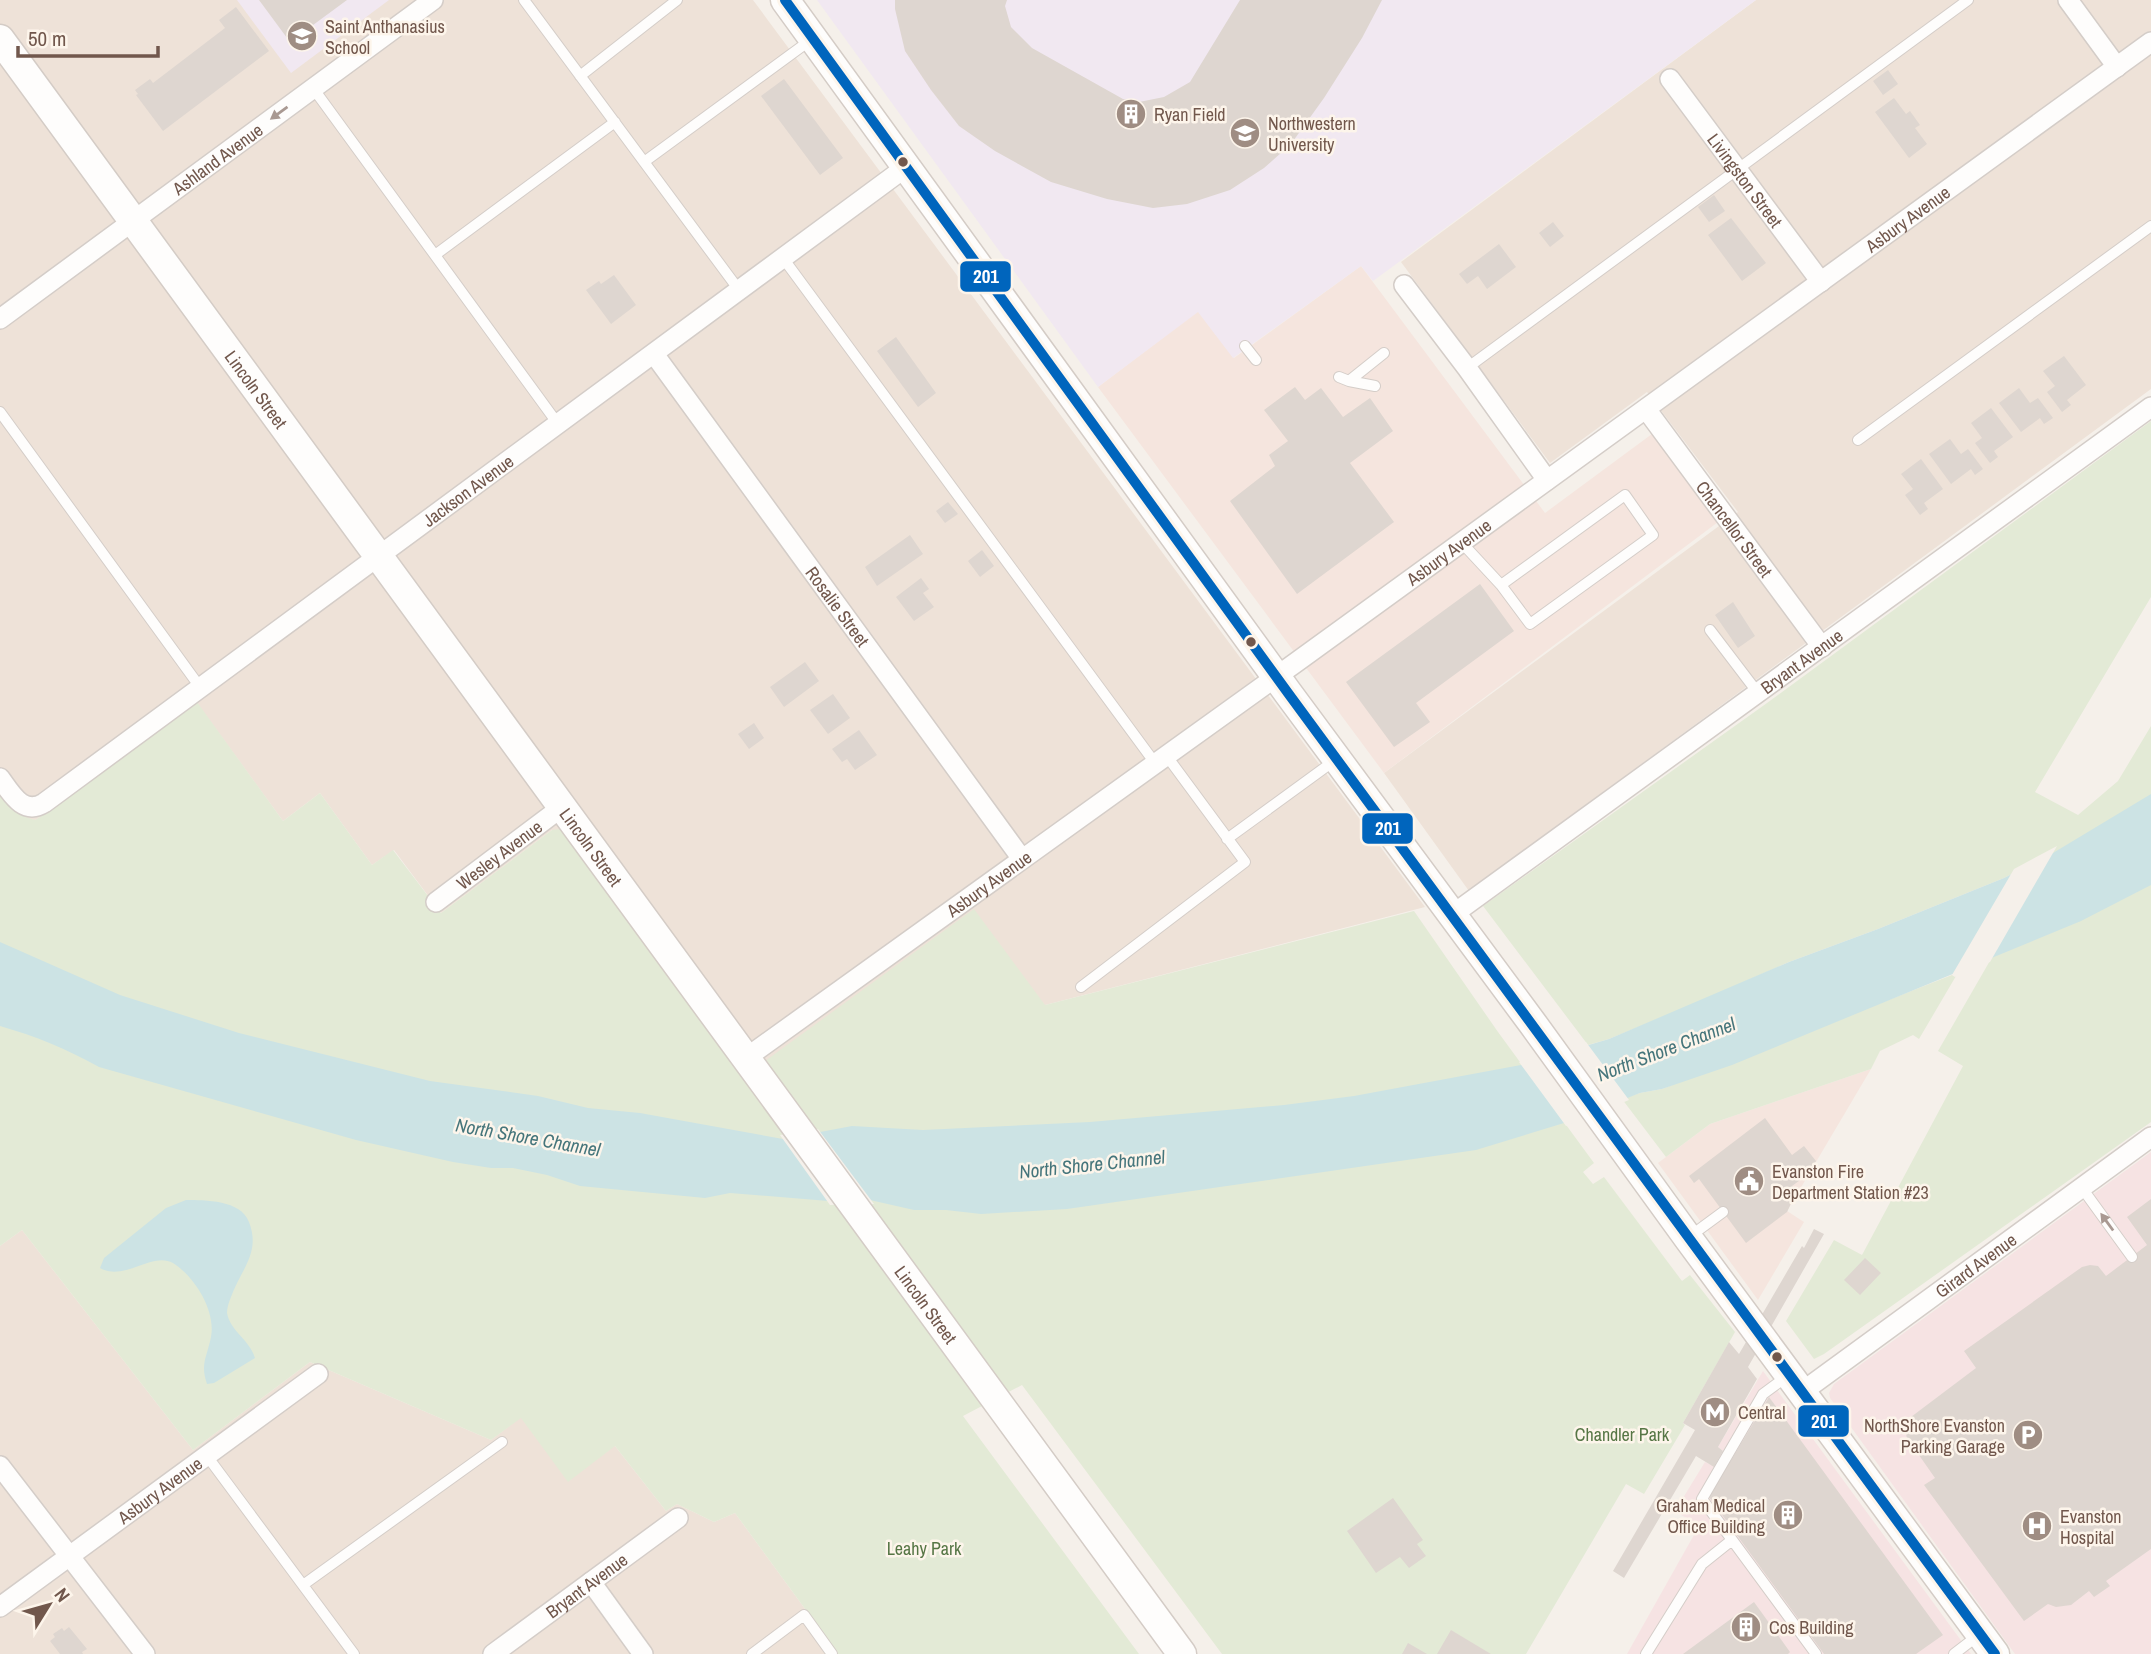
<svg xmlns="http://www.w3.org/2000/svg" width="2151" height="1654" font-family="'Archivo Narrow',sans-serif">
<rect width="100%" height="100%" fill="#f5f0ea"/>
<path fill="#eee2d8" d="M0 0H753L1425 907 1045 1005 743 1077 552 830 441 913 394 850 372 865 320 793 283 821 197 703 45 815 35 820 24 818 15 811 0 793Z
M1756 0H2151V389L1469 891 1384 773 1738 512 1647 392 1550 463 1401 262Z
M22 1230 193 1450 310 1362 491 1440 521 1417 615 1446 666 1511 677 1504 714 1522 735 1513 838 1654H0V1246Z"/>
<path fill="#f5e5de" d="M1361 266 1545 513 1656 431 1722 519 1384 773 1098 387 1198 311 1234 358Z
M1871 1069 1787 1211 1804 1222 1758 1300 1658 1163 1710 1124Z"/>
<path fill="#f1e8f1" d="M237 0H389L291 73Z
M817 0H1756L1373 281 1361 266 1233 358 1198 312 1098 387Z"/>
<path fill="#f6e3e3" d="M2151 1152V1654H2015L1830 1398 1829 1393 1834 1384Z
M1763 1371 1971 1654H1627L1699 1526 1675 1511 1705 1462 1714 1466 1723 1451 1718 1447Z"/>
<path fill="#e3ead6" d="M2151 421V597L2035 792 2078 815 2118 781 2151 726V1122L1824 1354 1814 1359 1786 1321 1834 1240 1862 1255 1963 1066 1938 1051 2052 853 2004 878 1878 929 1789 962 1682 1009 1609 1039 1588 1045 1483 906 1767 703Z
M197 702 283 821 320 793 372 865 393 850 441 913 552 830 559 829 564 832 743 1077 974 909 1045 1005 1414 911 1498 1032 1594 1163 1583 1172 1593 1184 1604 1177 1682 1281 1690 1275 1735 1332 1683 1423 1685 1425 1644 1494 1626 1484 1526 1654H1222L1022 1385 963 1416 1139 1654H838L735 1513 714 1522 677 1504 666 1511 615 1446 568 1482 521 1418 491 1440 310 1362 193 1450 22 1230 0 1246V793C10 806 19 816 35 820L45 814Z
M1952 975 1956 976 1919 1039 1913 1035 1880 1051 1871 1069 1710 1124 1666 1157 1622 1099 1640 1093 1662 1089Z"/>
<path fill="#cce3e4" d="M2151 794V885L2081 921 1732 1065 1662 1089 1640 1093 1564 1123 1476 1150 1067 1209 981 1214 946 1210H914L870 1200 828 1201 730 1193 705 1198 580 1186 547 1175 513 1168H491L453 1162 356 1140 99 1067C67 1049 35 1036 0 1026V942L120 995 239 1033 430 1081 538 1096 588 1108 640 1113 783 1139 852 1126 923 1130 1090 1122 1284 1105 1354 1096 1521 1065 1609 1039 1789 962 1878 929 2004 878 2053 853Z
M186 1200C205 1200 241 1200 249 1222 261 1253 241 1269 231 1297 229 1302 227 1307 227 1313 230 1331 250 1340 255 1358L214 1383 207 1384C200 1364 207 1357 211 1337 216 1311 195 1277 173 1263 152 1251 124 1282 100 1268L104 1258 166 1208Z"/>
<path fill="#f5f0ea" d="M2057 846 1990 962 1955 977 1952 975 2014 869Z
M1586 1042 1629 1100 1566 1126 1519 1062Z
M818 1129 874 1204 830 1205 780 1135Z"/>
<path fill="#ded6d0" d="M259 0H347L290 42Z
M895 0H1007L1005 6 1011 27 1032 48 1123 99 1139 102 1164 97 1190 82 1240 0H1382L1362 38 1324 98 1291 144 1264 168 1230 190 1187 204 1153 208 1107 199 1051 182 995 151 959 126 931 90 905 51 895 9Z
M236 7 269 51 163 131 136 95 138 94 135 90 150 79 153 83 225 28 219 20Z
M1888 70 1898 84 1883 95 1873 81Z
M784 79 843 158 820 175 761 96Z
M1894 98 1906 114 1910 111 1920 125 1915 128 1927 144 1909 158 1875 112Z
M1714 195 1725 211 1709 222 1698 207Z
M1731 218 1766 263 1742 281 1708 235Z
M1553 222 1564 236 1550 247 1539 233Z
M1499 244 1516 267 1487 289 1478 276 1467 284 1459 274Z
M614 275 636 305 611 324 586 290 599 281 601 284Z
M896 337 936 393 918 407 877 351Z
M2064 356 2086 385 2067 400 2071 405 2062 412 2047 392 2055 386 2043 371Z
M1295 387 1305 400 1321 388 1343 417 1370 398 1393 431 1350 463 1394 522 1297 594 1230 501 1275 466 1269 455 1288 441 1264 410Z
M2019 388 2030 403 2038 398 2053 418 2044 424 2040 418 2021 432 1999 403Z
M1991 408 2013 437 1994 451 1998 457 1990 463 1975 443 1982 438 1971 423Z
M1950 439 1961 454 1968 449 1983 469 1975 475 1971 469 1951 484 1929 454Z
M1921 459 1943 489 1924 503 1928 509 1920 515 1905 495 1913 489 1901 474Z
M948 502 958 514 945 523 936 511Z
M910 535 923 554 877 586 865 567Z
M982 550 994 566 980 577 968 561Z
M921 578 929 589 923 593 934 607 914 621 896 597Z
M1480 584 1514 631 1416 703 1430 722 1394 747 1346 682Z
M1733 602 1755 636 1738 648 1715 615Z
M805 662 819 681 784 707 770 687Z
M833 694 850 718 828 734 810 710Z
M754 723 764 738 749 749 738 734Z
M859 730 877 755 855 770 847 759 842 762 832 749Z
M1765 1118 1792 1155 1804 1146 1816 1161 1807 1175 1792 1186 1797 1191 1787 1212 1746 1243 1699 1179 1694 1183 1689 1176Z
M2151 1199V1549L2106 1581 2110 1586 2094 1597 2089 1591 2071 1605 2056 1607 2048 1604 2024 1621 1924 1485 1935 1478 1907 1438 1903 1423 1976 1368 1964 1351 2082 1267 2090 1265 2098 1266 2106 1276 2147 1245 2127 1217Z
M1814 1229 1824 1234 1748 1367 1757 1379 1718 1447 1723 1451 1714 1467 1696 1456 1624 1578 1613 1571 1695 1430 1683 1423 1729 1342 1739 1354 1802 1246 1804 1248Z
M1865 1258 1881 1273 1860 1295 1844 1280Z
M1769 1397 1943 1635 1916 1654H1824L1709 1497Z
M1393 1498 1423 1540 1417 1544 1426 1556 1409 1568 1400 1557 1376 1573 1347 1531Z
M1754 1602 1790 1652 1788 1654H1683Z
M69 1627 87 1649 82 1652 83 1654H60L50 1641 55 1637 53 1634 62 1628 64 1631Z
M1451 1630 1491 1654H1437Z
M1408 1643 1427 1654H1402Z"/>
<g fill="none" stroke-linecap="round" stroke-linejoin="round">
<g stroke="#d4cdc8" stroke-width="12">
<path id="lane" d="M524 0 739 290
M580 76 677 0
M313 88 558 424
M644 162 812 39
M435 255 615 122
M783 258 1155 763
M1245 346 1256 360
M1467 368 1968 0
M1339 377 1349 381 1384 353
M1349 381 1375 386
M0 412 200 687
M1858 440 2151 226
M1462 543 1501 585 1530 624 1653 535 1625 495 1501 585
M1710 630 1758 693
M1227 839 1334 761
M1081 987 1245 862 1166 755
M2082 1188 2132 1257
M1689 1237 1723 1212
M1786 1377 1763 1394 1702 1499 1816 1654
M207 1456 354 1654
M303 1585 502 1442
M752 1654 804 1615 832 1654
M1646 1654 1702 1564 1732 1540
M1954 1654 1980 1634"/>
</g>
<g stroke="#d4cdc8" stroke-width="22">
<g id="street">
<path d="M2068 0 2117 67"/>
<path id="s1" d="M1670 79 1821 282"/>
<path d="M1404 285 1467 368 1547 480"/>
<path id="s2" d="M0 319 433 0"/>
<path id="s3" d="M654 354 1022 859"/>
<path id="s4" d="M1646 409 1822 647"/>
<path id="s5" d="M0 778C11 793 23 816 44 803L906 167"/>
<path id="s6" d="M436 902 562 807"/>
<path id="s7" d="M1452 915 2151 407"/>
<path id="s8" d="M746 1058 1298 661 2151 42"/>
<path id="s9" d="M1802 1392 2151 1137"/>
<path d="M0 1466 145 1654"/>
<path d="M591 1582 643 1654"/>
<path id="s10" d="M0 1607 318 1374"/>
<path id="s11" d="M493 1654 678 1518"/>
</g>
</g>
<g stroke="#d4ccc6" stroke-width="31">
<g id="secondary">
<path d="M785 0 1288 693 1533 1024 1688 1238 1995 1654"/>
<path id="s12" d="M0 39 1182 1654"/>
</g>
</g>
<use href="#lane" stroke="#fefdfc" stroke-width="10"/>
<use href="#street" stroke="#fefdfc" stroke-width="19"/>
<use href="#secondary" stroke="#fefdfc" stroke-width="28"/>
<g stroke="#fdf5eb" stroke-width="16">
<path id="bus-1" d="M785 0 1288 693 1995 1654"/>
</g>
<use href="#bus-1" stroke="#0065bd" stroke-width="10"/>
</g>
<defs><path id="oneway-solid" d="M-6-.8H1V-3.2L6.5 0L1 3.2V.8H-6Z" transform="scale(1.75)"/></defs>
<g fill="#a99992">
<use href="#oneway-solid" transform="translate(279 113) rotate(144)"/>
<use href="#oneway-solid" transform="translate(2107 1222) rotate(-126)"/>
</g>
<defs>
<g id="school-disc" transform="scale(1.575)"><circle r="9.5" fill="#9f8d83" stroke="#fdf5eb"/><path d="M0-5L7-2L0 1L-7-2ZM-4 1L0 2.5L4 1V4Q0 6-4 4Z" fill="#fff"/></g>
<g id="building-disc" transform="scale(1.575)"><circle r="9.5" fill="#9f8d83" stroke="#fdf5eb"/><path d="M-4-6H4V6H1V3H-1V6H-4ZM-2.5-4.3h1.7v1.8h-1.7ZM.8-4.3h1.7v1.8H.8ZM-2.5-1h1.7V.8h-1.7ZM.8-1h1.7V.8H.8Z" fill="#fff"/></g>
<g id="university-disc" transform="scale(1.575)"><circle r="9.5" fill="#9f8d83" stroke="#fdf5eb"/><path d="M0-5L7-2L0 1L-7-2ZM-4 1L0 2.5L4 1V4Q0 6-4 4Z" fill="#fff"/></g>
<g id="civic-disc" transform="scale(1.575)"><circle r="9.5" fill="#9f8d83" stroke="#fdf5eb"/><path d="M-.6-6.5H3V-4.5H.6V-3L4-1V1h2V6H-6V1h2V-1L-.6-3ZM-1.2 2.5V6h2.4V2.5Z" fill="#fff"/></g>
<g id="metro-disc" transform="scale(1.575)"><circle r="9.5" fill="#9f8d83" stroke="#fdf5eb"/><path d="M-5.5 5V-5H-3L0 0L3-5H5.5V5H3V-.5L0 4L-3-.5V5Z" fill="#fff"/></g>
<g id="parking-disc" transform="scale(1.575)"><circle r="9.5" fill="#9f8d83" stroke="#fdf5eb"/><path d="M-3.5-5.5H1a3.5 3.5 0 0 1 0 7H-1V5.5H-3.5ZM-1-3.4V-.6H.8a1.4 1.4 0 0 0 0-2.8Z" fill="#fff"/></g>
<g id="hospital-disc" transform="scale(1.575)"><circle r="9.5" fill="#9f8d83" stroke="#fdf5eb"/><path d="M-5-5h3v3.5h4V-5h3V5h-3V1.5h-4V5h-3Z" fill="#fff"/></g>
</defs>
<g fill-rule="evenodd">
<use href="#school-disc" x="302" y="36"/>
<use href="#building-disc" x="1131" y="114"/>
<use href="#university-disc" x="1245" y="133"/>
<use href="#civic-disc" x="1749" y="1181"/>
<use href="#metro-disc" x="1715" y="1412"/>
<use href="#parking-disc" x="2028" y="1435"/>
<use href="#building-disc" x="1788" y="1515"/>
<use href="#hospital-disc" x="2037" y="1526"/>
<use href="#building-disc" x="1746" y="1627"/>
</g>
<g fill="#71574c" stroke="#fdf5eb" stroke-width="2.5">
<circle cx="903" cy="162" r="6"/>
<circle cx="1251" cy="642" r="6"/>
<circle cx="1777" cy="1357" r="6"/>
</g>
<g text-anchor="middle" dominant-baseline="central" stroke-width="5" stroke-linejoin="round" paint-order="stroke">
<g font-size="18" fill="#71574c" stroke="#fdf5eb" text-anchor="start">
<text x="325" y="26">Saint Anthanasius<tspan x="325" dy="21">School</tspan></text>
<text x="1154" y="114">Ryan Field</text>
<text x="1268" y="123">Northwestern<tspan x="1268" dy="21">University</tspan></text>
<text x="1772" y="1171">Evanston Fire<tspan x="1772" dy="21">Department Station #23</tspan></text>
<text x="1738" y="1412">Central</text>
<text x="2005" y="1425" text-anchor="end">NorthShore Evanston<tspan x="2005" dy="21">Parking Garage</tspan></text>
<text x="1765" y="1505" text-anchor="end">Graham Medical<tspan x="1765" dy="21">Office Building</tspan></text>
<text x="2060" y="1516">Evanston<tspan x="2060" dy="21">Hospital</tspan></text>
<text x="1769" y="1627">Cos Building</text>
</g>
<g font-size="18" fill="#71574c" stroke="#fdf5eb">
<text stroke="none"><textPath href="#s2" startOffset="270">Ashland Avenue</textPath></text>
<text stroke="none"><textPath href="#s1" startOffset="126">Livingston Street</textPath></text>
<text stroke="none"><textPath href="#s8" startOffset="1433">Asbury Avenue</textPath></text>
<text stroke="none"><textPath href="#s12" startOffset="434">Lincoln Street</textPath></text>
<text stroke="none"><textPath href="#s5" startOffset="584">Jackson Avenue</textPath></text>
<text stroke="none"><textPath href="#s4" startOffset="149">Chancellor Street</textPath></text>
<text stroke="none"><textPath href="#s8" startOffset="866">Asbury Avenue</textPath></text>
<text stroke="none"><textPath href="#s3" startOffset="312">Rosalie Street</textPath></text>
<text stroke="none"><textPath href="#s7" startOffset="432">Bryant Avenue</textPath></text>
<text stroke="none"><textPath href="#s12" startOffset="1001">Lincoln Street</textPath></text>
<text stroke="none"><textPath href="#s6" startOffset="79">Wesley Avenue</textPath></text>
<text stroke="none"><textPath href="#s8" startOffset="299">Asbury Avenue</textPath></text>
<text stroke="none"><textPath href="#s9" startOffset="215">Girard Avenue</textPath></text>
<text stroke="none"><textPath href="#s12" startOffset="1568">Lincoln Street</textPath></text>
<text stroke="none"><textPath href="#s10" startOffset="198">Asbury Avenue</textPath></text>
<text stroke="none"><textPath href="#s11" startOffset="116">Bryant Avenue</textPath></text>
</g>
<g font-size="18" fill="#567645" stroke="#fdf5eb">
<text x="1622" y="1434">Chandler Park</text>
<text x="924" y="1548">Leahy Park</text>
</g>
<g font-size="19" font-style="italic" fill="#45757b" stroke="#fdf5eb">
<text transform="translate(1666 1049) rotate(-21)">North Shore Channel</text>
<text transform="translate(528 1137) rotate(10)">North Shore Channel</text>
<text transform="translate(1092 1164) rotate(-6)">North Shore Channel</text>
</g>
</g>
<g stroke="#fdf5eb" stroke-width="2.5">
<rect x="959" y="260" width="53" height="33" rx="7" fill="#0065bd"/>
<rect x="1361" y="812" width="53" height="33" rx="7" fill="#0065bd"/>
<rect x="1797" y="1404" width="53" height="34" rx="7" fill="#0065bd"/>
</g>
<g font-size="19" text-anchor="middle" font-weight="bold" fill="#fff">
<text x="986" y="283">201</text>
<text x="1388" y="835">201</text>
<text x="1824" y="1428">201</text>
</g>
<g transform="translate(49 1605) rotate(53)" stroke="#fdf5eb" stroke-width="5" paint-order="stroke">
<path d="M0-5L12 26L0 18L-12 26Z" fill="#71574c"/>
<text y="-10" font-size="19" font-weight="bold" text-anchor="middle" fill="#71574c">N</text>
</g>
<path d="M18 46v10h140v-10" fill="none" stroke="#71574c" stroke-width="3.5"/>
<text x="28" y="46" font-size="21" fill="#71574c" stroke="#fdf5eb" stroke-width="5" paint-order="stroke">50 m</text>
</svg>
